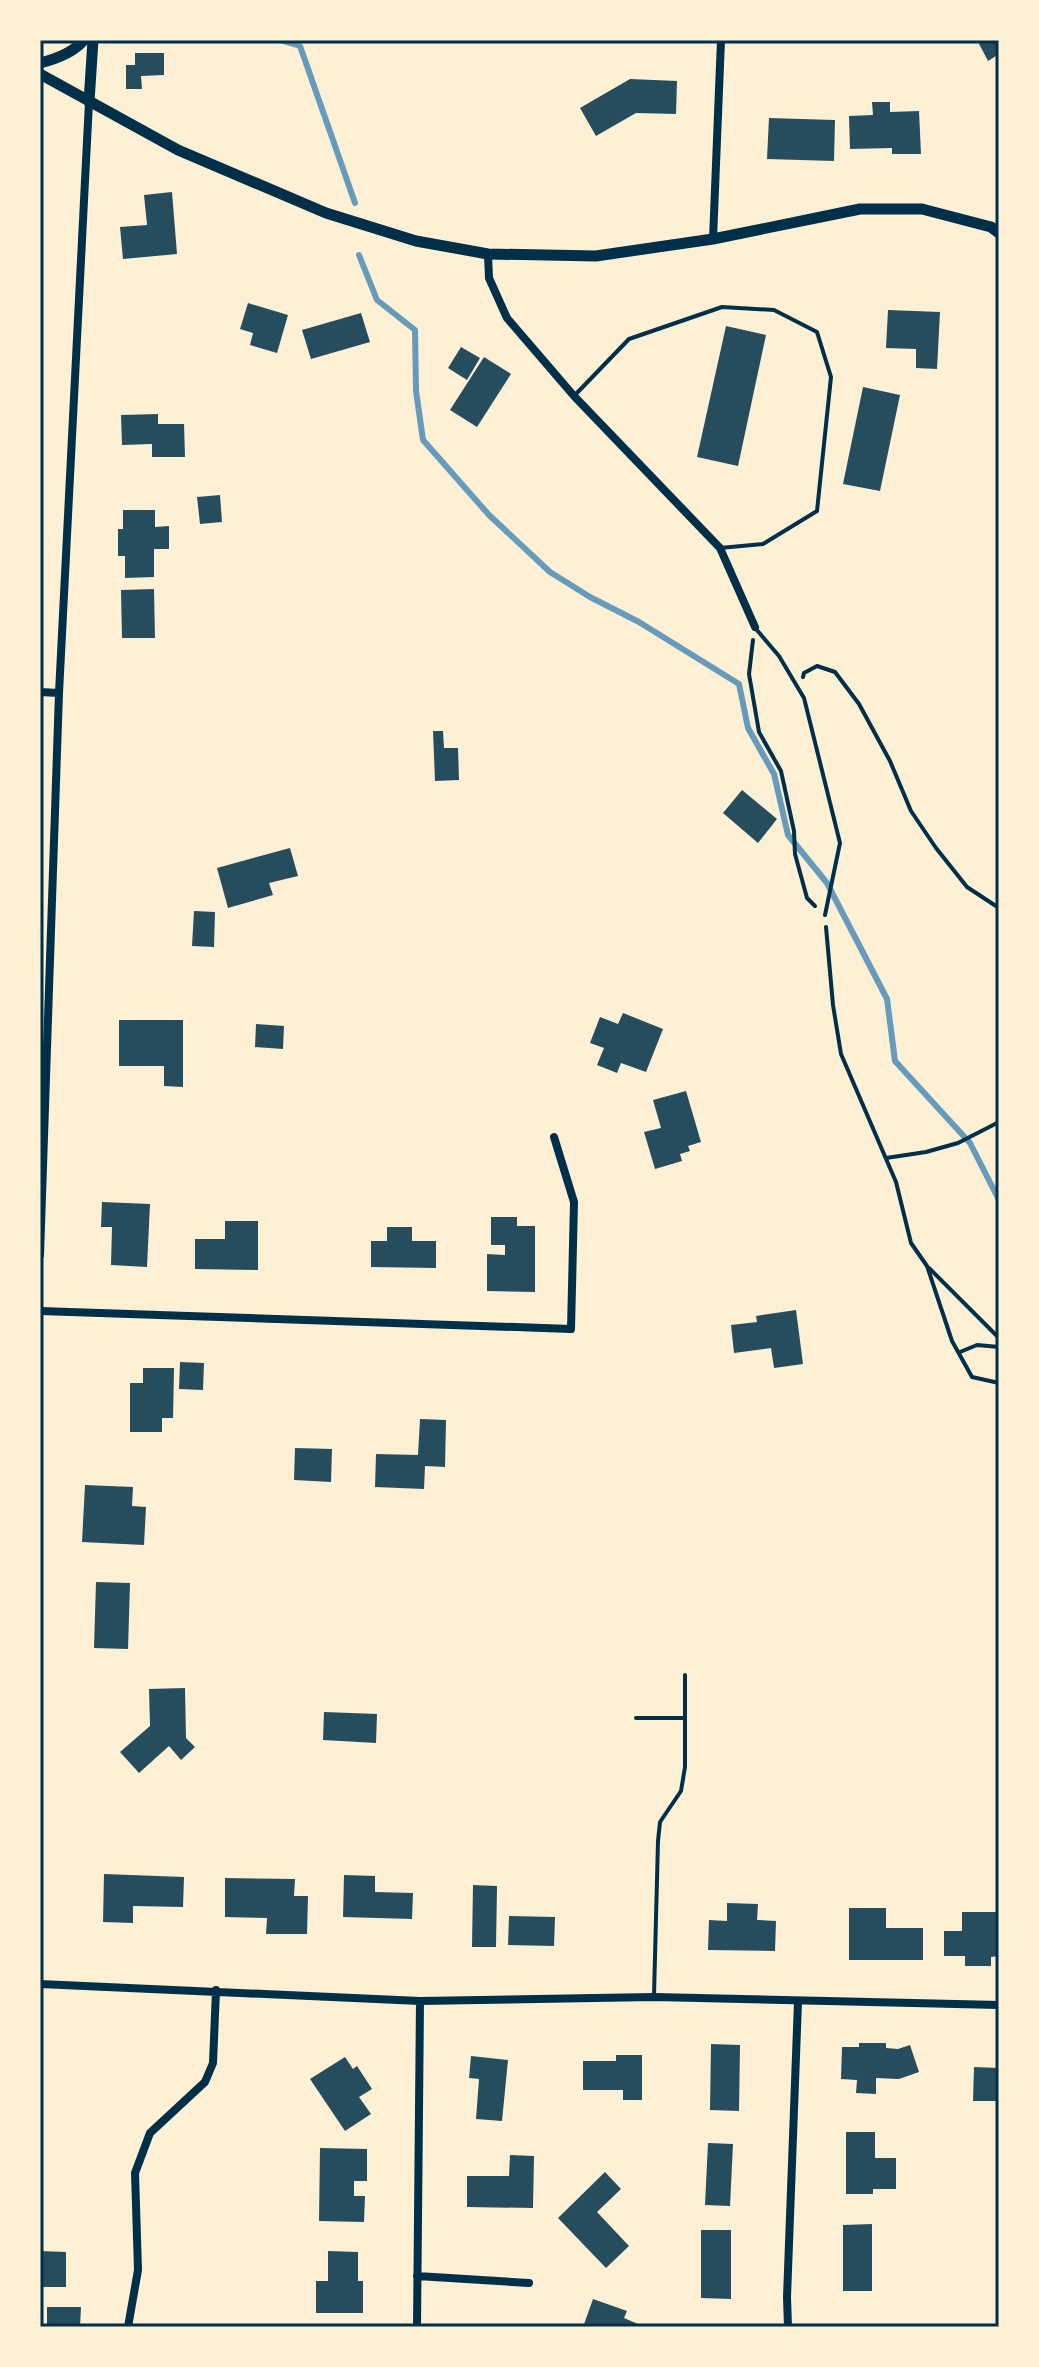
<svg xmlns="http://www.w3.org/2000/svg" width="1039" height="2367" font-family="'Varela Round',sans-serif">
<rect width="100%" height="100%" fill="#fdf0d5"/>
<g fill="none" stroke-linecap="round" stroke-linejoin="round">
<path stroke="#669bbc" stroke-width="6" d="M280 40 300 46 355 203
M359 255 377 300 415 330 416 391 423 440 489 515 550 572 590 597 639 622 739 684 748 728 774 774 788 835 827 883 887 999 895 1061 970 1143 999 1200"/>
</g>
<path fill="#264d5e" d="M977 40H999V54L988 61Z
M135 53H164V75L141 76 142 89H126V65H135Z
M630 79 677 81 676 114 636 113 596 136 580 108Z
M872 102H890V112L919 111 921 154H892V148L850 149 849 116 873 115Z
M769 118 835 120 834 161 767 159Z
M172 192 177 254 123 259 120 227 147 225 144 195Z
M248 303 288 315 277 353 250 345 253 333 240 329Z
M888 310 940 312 937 369 916 368V349L886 348Z
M361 313 370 342 311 359 302 330Z
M726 326 766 335 738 466 697 457Z
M461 347 480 358 467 380 448 368Z
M484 357 511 374 477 427 450 410Z
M863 387 900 395 880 491 843 484Z
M158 414V424H184L185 457H152V444L122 445 121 415Z
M220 495 222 522 200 524 197 497Z
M123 510H155V527L169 526V549H154V577L125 578V556H118V529H123Z
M154 589 155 638H122L121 590Z
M433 731H443L444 748H458L459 780 435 781Z
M742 790 777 819 758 843 723 813Z
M290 848 298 876 269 883 273 895 228 908 217 868Z
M194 911 215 912 214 947 192 946Z
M623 1013 663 1029 646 1072 621 1063 617 1073 597 1065 604 1048 590 1043 600 1017 618 1024Z
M119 1020H183V1087L164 1086V1066H119Z
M256 1024 284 1026 283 1049 255 1047Z
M686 1091 701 1142 688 1146 690 1151 680 1154 682 1161 655 1169 644 1132 661 1128 653 1100Z
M102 1202 150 1204 147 1267 111 1265 112 1227H101Z
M491 1217H517V1226H535V1292L487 1291V1254L505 1255V1245H491Z
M225 1221H258V1270L195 1269V1239H225Z
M387 1227H412V1241H436V1268L371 1267V1241H387Z
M796 1310 803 1364 774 1368 771 1348 734 1353 731 1325 757 1322 756 1316Z
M180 1362 204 1363 203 1390 179 1389Z
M143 1368H174L173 1418H162V1432H130V1383H143Z
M420 1419 446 1420 445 1467 425 1466 424 1489 375 1487 376 1454 418 1455Z
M295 1448 332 1449 331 1482 294 1480Z
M85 1485 133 1487 132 1506 146 1507 144 1545 82 1542Z
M96 1582 130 1583 128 1649 94 1648Z
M185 1688 186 1738 195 1747 181 1760 169 1746 139 1773 120 1752 150 1726 149 1689Z
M324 1712 377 1714 376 1743 323 1740Z
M104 1874 184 1877 183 1907 133 1906V1923L103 1922Z
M344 1875 375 1876V1892L413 1893 412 1919 343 1917Z
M225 1878 295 1879 294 1896H308L307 1934H266L267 1918 225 1917Z
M473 1885 497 1886 496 1947H472Z
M727 1903 758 1904 757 1920 776 1921 775 1951 708 1950 709 1920 727 1921Z
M849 1908H886V1928H923V1960H849Z
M962 1912H998L999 1956 991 1957V1966H965V1956H944V1931H962Z
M509 1916 555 1917 554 1946 508 1945Z
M859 2043H886V2048L898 2049 910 2045 919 2072 899 2079 876 2078V2094L856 2093 857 2080 841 2079 842 2047H859Z
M711 2044 740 2045 739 2111 710 2110Z
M616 2055H642V2100H623V2090H583V2061H616Z
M471 2056 508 2060 502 2121 476 2119 479 2079 469 2078Z
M345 2057 353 2069 357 2066 372 2089 359 2097 371 2114 345 2131 310 2079Z
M974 2067 999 2068V2101H973Z
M846 2132H875V2158H896V2189H873V2194H846Z
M708 2143 733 2144 730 2206 705 2205Z
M320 2148 367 2149V2181H354V2196H365L364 2222 319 2221Z
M510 2155 534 2156 533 2208 467 2207V2176H509Z
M605 2172 621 2189 597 2212 629 2246 606 2268 558 2218Z
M872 2224V2291H843V2225Z
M701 2230H731V2299L701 2298Z
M40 2251 66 2252V2287H40Z
M328 2251 358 2252V2281H363V2313H316V2281H328Z
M593 2299 627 2311 624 2318 638 2324 637 2327H583Z
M47 2307H81L80 2327H47Z"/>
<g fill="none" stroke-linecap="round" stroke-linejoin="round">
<path stroke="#003049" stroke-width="4" d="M753 640 749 674 759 732 781 771 794 831 795 854 807 898 815 906
M803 677 804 673 817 666 835 672 859 704 890 761 911 811 936 848 967 887 999 908
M826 927 833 1005 841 1054 896 1182 911 1243 927 1266 952 1341 972 1377 999 1383
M886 1158 926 1152 958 1143 999 1122
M929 1268 999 1338
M960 1352 977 1345 999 1347"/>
<path stroke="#003049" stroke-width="4" d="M574 396 629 339 722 307 774 310 817 332 831 377 817 511 763 544 720 548
M756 629 779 656 804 698 840 843 825 915
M636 1718H685
M654 1995 658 1841 660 1822 681 1791 685 1767V1675"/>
<path stroke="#003049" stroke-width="8" d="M713 239 721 40
M488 254 489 278 507 318 574 396 720 548 755 627
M40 692 59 693
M40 1255 59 693 89 102
M40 1311 571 1329 574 1202 554 1137
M40 1984 420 2001 654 1997 999 2005
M417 2276 529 2283
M128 2327 138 2270 135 2173 150 2133 205 2082 213 2063 216 1990
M417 2327 420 2001
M788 2327 787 2297 798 2002"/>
<path stroke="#003049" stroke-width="11" d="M40 63C56 59 73 53 84 40
M40 74 178 150 326 213 416 241 488 254 596 256 713 239 860 209H922L991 227 999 233
M89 102 93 40"/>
</g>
<rect width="1039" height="2367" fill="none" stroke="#fdf0d5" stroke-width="84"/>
<rect x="42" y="42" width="955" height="2283" fill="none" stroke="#003049" stroke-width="3"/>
</svg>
